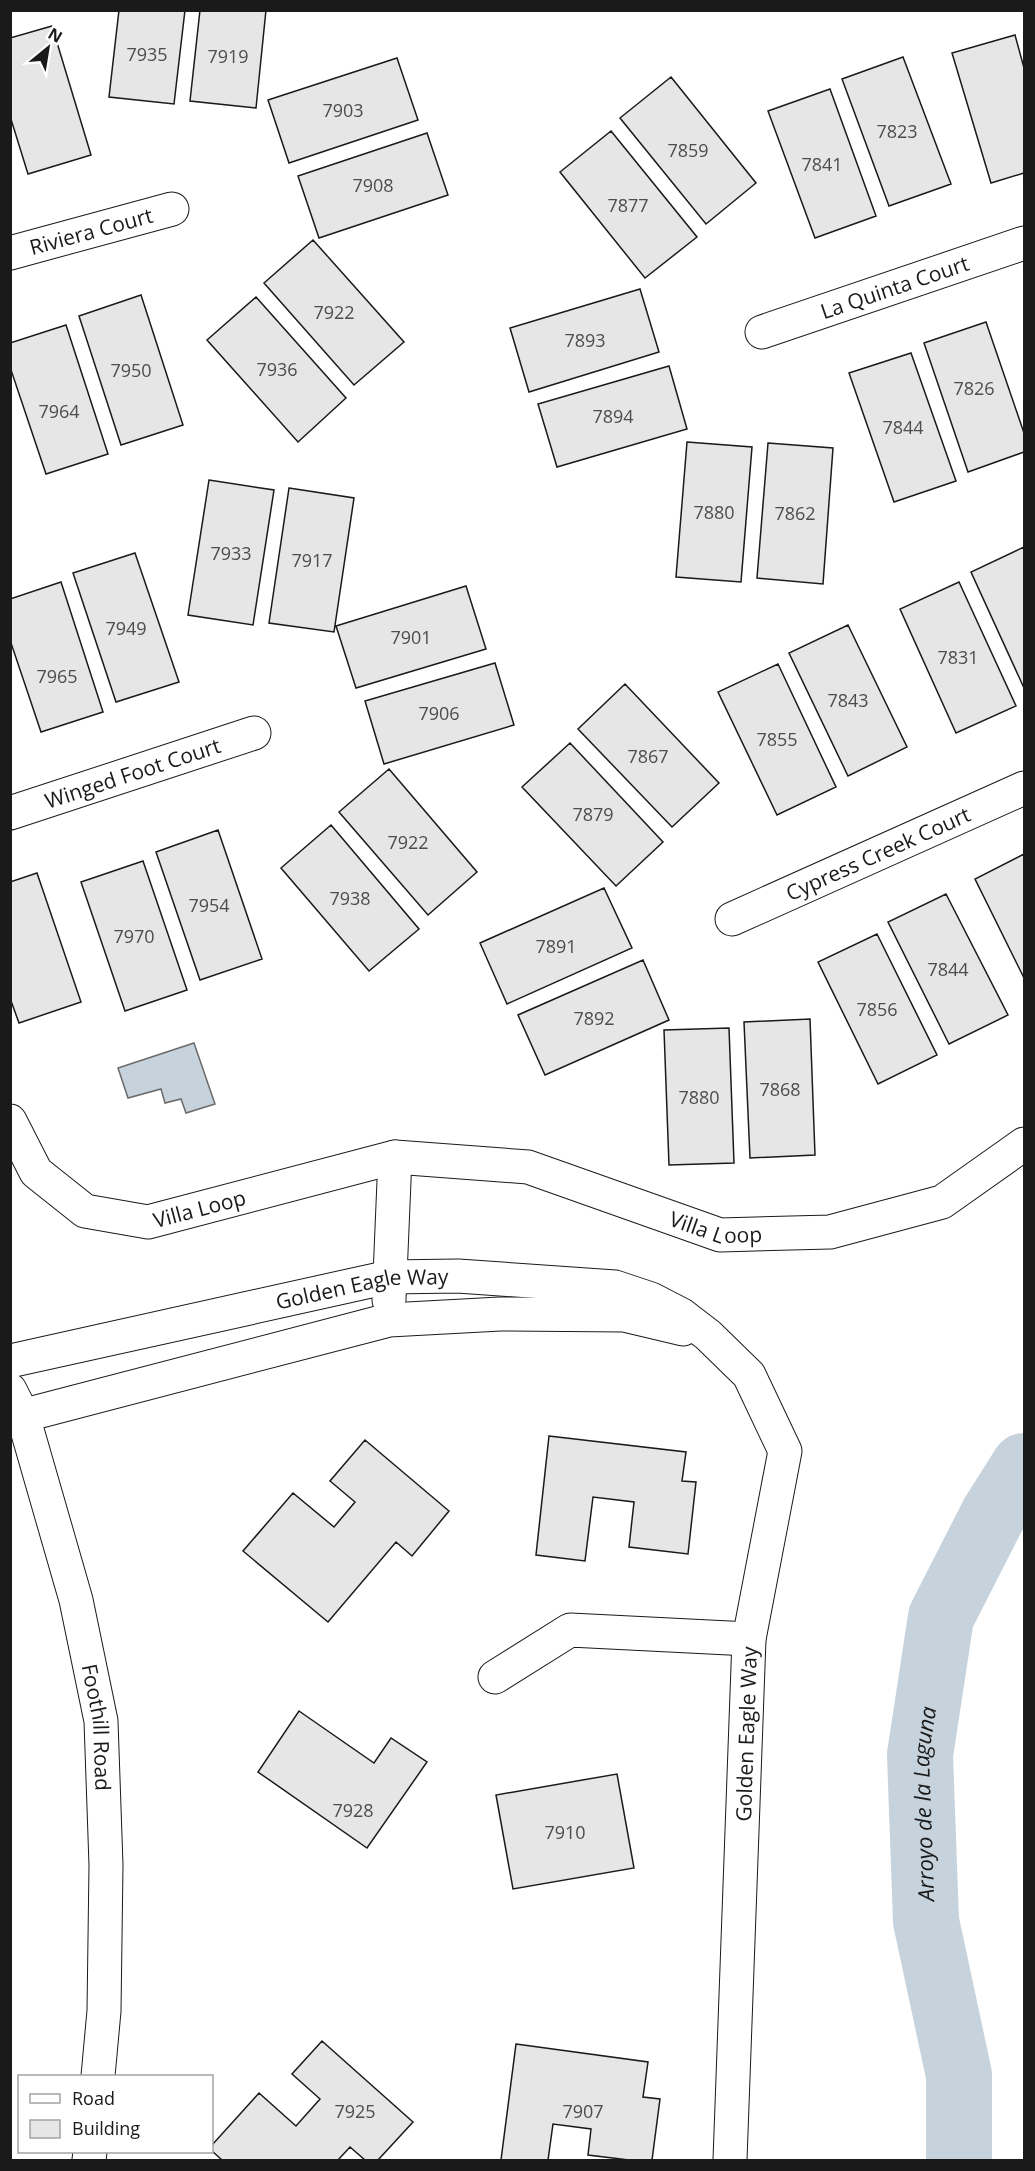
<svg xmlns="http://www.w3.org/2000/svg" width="1035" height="2171" font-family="'Open Sans',sans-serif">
<rect width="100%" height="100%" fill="#fff"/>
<path fill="#c6d2dc" stroke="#6a6a6a" stroke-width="1.5" d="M194 1043 215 1104 186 1113 181 1099 165 1103 161 1089 128 1098 118 1068Z"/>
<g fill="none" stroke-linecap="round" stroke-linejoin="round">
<path stroke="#c6d2dc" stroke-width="66" id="s1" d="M959 2160V2075L926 1921 920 1755 941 1617 993 1515 1024 1466"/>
</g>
<path fill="#e6e6e6" stroke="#1a1a1a" stroke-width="1.5" d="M119 10H185L174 104 109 97Z
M200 10H266L256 108 190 101Z
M52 26 91 155 28 174 10 116V38Z
M1015 35 1024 68V173L991 183 952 53Z
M903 57 951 184 889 206 842 79Z
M397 58 418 120 289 163 268 100Z
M671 77 756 183 706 224 620 118Z
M830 89 876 216 815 238 768 111Z
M611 131 697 237 645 278 560 172Z
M427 133 448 195 319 238 298 176Z
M313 240 404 342 354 385 264 283Z
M640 289 659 352 529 392 510 328Z
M141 295 183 425 121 445 79 316Z
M256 297 346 398 298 442 207 340Z
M986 322 1024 433V452L968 472 924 343Z
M66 325 108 454 46 474 10 367V343Z
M911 353 956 481 894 502 849 373Z
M669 366 687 429 557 467 538 404Z
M687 442 752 447 741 582 676 577Z
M768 443 833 448 823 584 757 578Z
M209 480 274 490 253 625 188 615Z
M289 488 354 498 334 632 269 623Z
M1024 547V688L971 572Z
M135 553 179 682 116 702 73 573Z
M61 582 103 712 41 732 10 640V599Z
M959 582 1016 706 956 733 900 609Z
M466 586 486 649 356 688 336 626Z
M848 625 907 747 848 776 789 653Z
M495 663 514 725 384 764 365 701Z
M778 664 836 787 777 815 718 692Z
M625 684 719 783 672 827 578 729Z
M570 743 663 842 616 886 522 787Z
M389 769 477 872 428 915 339 812Z
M331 825 419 929 369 971 281 868Z
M218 830 262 959 200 980 156 852Z
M1024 854V978L975 879Z
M143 861 187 990 125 1011 81 882Z
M37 873 81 1002 19 1023 10 998V882Z
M604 888 632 948 507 1004 480 943Z
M946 894 1008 1015 949 1044 888 922Z
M877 934 937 1055 878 1084 818 962Z
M643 960 669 1020 545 1075 518 1015Z
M810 1019 815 1155 750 1158 744 1022Z
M729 1028 734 1163 669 1165 664 1030Z
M549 1436 686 1452 682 1481 696 1482 688 1554 629 1547 634 1502 593 1497 585 1561 536 1555Z
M365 1440 449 1511 412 1556 396 1542 328 1622 243 1551 293 1493 334 1527 355 1502 330 1481Z
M299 1711 374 1763 391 1738 427 1762 367 1848 258 1772Z
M617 1774 634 1868 513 1889 496 1795Z
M322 2041 413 2122 378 2160H365L350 2147 338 2160H222L212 2151V2145L259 2093 296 2126 320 2099 292 2074Z
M516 2044 648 2062 643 2097 660 2099 652 2160H629L588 2155 591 2129 553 2124 548 2160H501Z"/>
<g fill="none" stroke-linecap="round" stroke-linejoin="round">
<g stroke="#1a1a1a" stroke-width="35">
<g id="minor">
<path id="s2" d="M10 253 172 209"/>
<path id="s3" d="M762 332 1024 243"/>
<path id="s4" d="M10 813 254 733"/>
<path id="s5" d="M732 919 1024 788"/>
<path id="s6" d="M10 1121 36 1172 85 1211 148 1222 395 1157 528 1167 720 1235 830 1232 942 1202 1024 1144"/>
<path d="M389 1300 395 1157"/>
<path id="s7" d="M10 1361 389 1277 458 1276 615 1287 651 1299 682 1315 708 1335 749 1375 785 1451 749 1639 730 2160"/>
<path d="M10 1419 389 1320 500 1314 624 1315 683 1329"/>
<path d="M495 1677 570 1630 749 1639"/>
</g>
</g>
<g stroke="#1a1a1a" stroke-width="35">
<g id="secondary">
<path id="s8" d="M10 1390 23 1416 76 1600 101 1721 106 1865 104 2011 98 2076"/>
<path d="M89 2160 90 2152"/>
</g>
</g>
<use href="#minor" stroke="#fff" stroke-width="33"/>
<use href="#secondary" stroke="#fff" stroke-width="33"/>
</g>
<g text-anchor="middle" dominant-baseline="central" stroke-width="4.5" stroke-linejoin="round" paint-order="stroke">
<g font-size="18" fill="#4d4d4d">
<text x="147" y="54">7935</text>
<text x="228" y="56">7919</text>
<text x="343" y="110">7903</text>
<text x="897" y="131">7823</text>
<text x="688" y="150">7859</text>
<text x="822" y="164">7841</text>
<text x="373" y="185">7908</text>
<text x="628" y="205">7877</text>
<text x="334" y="312">7922</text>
<text x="585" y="340">7893</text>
<text x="277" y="369">7936</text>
<text x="131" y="370">7950</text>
<text x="974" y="388">7826</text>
<text x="59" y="411">7964</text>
<text x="613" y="416">7894</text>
<text x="903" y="427">7844</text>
<text x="714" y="512">7880</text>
<text x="795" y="513">7862</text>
<text x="231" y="553">7933</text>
<text x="312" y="560">7917</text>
<text x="126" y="628">7949</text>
<text x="411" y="637">7901</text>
<text x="958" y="657">7831</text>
<text x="57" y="676">7965</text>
<text x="848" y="700">7843</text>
<text x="439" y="713">7906</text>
<text x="777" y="739">7855</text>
<text x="648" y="756">7867</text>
<text x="593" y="814">7879</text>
<text x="408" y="842">7922</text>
<text x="350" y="898">7938</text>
<text x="209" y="905">7954</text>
<text x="134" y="936">7970</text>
<text x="556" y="946">7891</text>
<text x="948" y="969">7844</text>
<text x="877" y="1009">7856</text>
<text x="594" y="1018">7892</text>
<text x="780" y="1089">7868</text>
<text x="699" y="1097">7880</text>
<text x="353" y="1810">7928</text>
<text x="565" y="1832">7910</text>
<text x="355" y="2111">7925</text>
<text x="583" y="2111">7907</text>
</g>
<g font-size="21" fill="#1a1a1a" stroke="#fff">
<text stroke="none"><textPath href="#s2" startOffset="84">Riviera Court</textPath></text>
<text stroke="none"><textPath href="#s3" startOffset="140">La Quinta Court</textPath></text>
<text stroke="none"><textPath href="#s4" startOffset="129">Winged Foot Court</textPath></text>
<text stroke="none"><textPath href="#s5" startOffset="160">Cypress Creek Court</textPath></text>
<text stroke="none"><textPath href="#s6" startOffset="237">Villa Loop</textPath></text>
<text stroke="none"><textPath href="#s6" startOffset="771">Villa Loop</textPath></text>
<text stroke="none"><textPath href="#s7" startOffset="360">Golden Eagle Way</textPath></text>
<text stroke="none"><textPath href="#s8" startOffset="350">Foothill Road</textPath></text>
<text transform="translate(746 1734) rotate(-88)">Golden Eagle Way</text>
</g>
<g font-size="22" font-style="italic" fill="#1a1a1a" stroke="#fff">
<text stroke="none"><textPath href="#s1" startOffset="360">Arroyo de la Laguna</textPath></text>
</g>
</g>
<rect width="1035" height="2171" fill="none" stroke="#1a1a1a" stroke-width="24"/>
<rect x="18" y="2075" width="195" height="78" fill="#ffffff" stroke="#a3a3a3" stroke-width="1.5"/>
<rect x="30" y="2094" width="30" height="9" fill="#ffffff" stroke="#a3a3a3" stroke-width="1.5"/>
<text x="72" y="2105" font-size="18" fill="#1a1a1a">Road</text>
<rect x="30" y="2120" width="30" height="18" fill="#e6e6e6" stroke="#a3a3a3" stroke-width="1.5"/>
<text x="72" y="2135" font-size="18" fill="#1a1a1a">Building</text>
<g transform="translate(48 48) rotate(30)" stroke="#ffffff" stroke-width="4.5" paint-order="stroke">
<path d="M0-4.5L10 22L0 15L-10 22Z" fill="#1a1a1a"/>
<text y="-9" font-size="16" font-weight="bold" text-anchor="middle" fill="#1a1a1a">N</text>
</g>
</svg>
